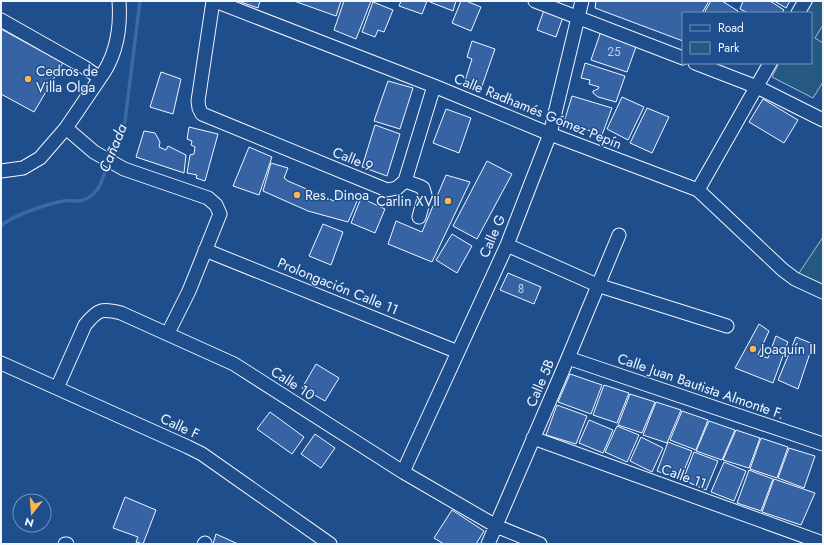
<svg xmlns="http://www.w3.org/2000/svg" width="824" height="545" font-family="Jost,sans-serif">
<rect width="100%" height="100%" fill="#1f4e8c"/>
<path fill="#245a82" stroke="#a8bbd7" d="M813 1H823V25L815 38 823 43V82L813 98 772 77 779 63H811V13H806Z
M823 237V292L795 279Z"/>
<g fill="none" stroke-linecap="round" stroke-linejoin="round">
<path stroke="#3b69a3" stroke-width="3.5" d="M1 226C13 215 47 204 64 201 68 200 72 201 76 201 88 201 95 194 100 185L125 121 140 1"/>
</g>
<path fill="#3563a3" stroke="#f2f6ff" d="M238 1H260L258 8Z
M294 1H341L336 16Z
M344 1H371L356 39 334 30Z
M401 1H427L422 14 399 6Z
M431 1H456L453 11 430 2Z
M461 1H466L481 7 471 31 452 23Z
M596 1H709L702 13H683V41L595 8Z
M711 1H722L738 11 737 13H704Z
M743 1H770L784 10 782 13H748L740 9Z
M774 1H790L786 8Z
M373 2 393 10 384 32 378 30 375 37 362 32Z
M544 10 563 17 556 37 537 30Z
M1 29 63 63 34 112 1 94Z
M601 31 637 44 627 72 591 60Z
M472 41 495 49 481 89 464 84 472 59 467 57Z
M585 63 625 76 616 102 598 97 593 93V91L598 89 599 87 589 84 590 80 581 78Z
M161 72 181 79 173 114 150 107Z
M388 81 413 88 400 129 374 121Z
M572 96 612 108 602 135 564 122Z
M622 97 644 107 628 140 607 129Z
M763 99 798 120 784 143 749 122Z
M647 108 669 117 652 153 630 143Z
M446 109 471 118 459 153 433 143Z
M375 125 400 134 387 176 362 167Z
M189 127 218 134 205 181 196 178 197 175 187 173 190 155 194 154 195 147 191 145 192 141 187 139Z
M144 131 155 133 160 142 159 147 166 150 168 146 186 155 184 173 136 157Z
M249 147 272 157 259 195 233 186Z
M487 161 512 174 477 239 453 226Z
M271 163 288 168 284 178 288 181 334 201 339 191 358 199 348 222 308 211 263 191Z
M446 175 470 182 432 262 388 244 396 221 422 232Z
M361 198 385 209 375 233 351 223Z
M323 224 343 232 331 265 309 256Z
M452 234 472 246 457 273 436 260Z
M508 273 541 287 534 304 500 290Z
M759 324 769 331 758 355 768 358 776 336 788 342 773 383 735 368Z
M796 337 813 344 798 389 778 380Z
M316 364 339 378 325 401 302 388Z
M570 374 602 385 591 414 558 402Z
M604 385 629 393 617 423 593 415Z
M630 394 655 402 642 433 618 425Z
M656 402 681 410 667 443 643 435Z
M557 405 587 416 576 444 546 435Z
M682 411 708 420 696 450 670 440Z
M270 412 304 437 292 454 257 429Z
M589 420 613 430 603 453 579 443Z
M709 421 735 430 722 460 696 451Z
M617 426 639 435 627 462 605 452Z
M736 430 760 438 749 468 723 460Z
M315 434 335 448 321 468 301 454Z
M641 437 663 448 652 472 630 461Z
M761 438 788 447 777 478 750 469Z
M668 442 692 451 680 480 657 471Z
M789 448 815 456 804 488 778 478Z
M694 452 718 461 706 490 683 480Z
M724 462 746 471 734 501 711 492Z
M749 470 773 479 761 511 737 503Z
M774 479 815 493 801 525 762 512Z
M125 497 156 510 143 544 136 542 138 537 113 528Z
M452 510 484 531 476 544H444L434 538Z
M216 534 238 544H213Z"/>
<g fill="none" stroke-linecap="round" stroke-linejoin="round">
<g stroke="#f2f6ff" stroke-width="15">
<path id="minor" d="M213 1 198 101 199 108 202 114 387 190 397 188 405 181 434 86
M215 1 434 86 550 134 698 190 783 270 795 279 823 292
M535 1 683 58
M798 13 805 1
M1 20 84 67 100 78 66 128 40 158 23 168 1 171
M695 63 757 87 823 120
M100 78C117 55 121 29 119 1
M66 128 94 152 124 169 208 198 216 205 220 214 189 291 168 333
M405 181 419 186 423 188 425 195 419 217
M698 190 770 63
M507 245 597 285 727 326
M205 250 458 352
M568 358 823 444
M1 363 188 447 202 454 330 544
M57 388 85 325C98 309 102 308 121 313L234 364 403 472 496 526 540 544
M533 438 823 543
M403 472 507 245 550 134 582 1
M65 544H67
M204 544 205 543
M488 544 568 358 619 235"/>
</g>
<use href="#minor" stroke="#1f4e8c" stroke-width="13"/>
</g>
<g fill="#ffb74d" stroke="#1f4e8c" stroke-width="1.5">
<circle cx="28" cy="79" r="4"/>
<circle cx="297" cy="195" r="4"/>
<circle cx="448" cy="201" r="4"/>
<circle cx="753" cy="349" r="4"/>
</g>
<g text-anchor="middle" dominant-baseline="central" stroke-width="3" stroke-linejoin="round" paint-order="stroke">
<g font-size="12" fill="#c3d1e8">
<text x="614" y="52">25</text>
<text x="521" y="289">8</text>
</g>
<g font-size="14" fill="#f2f6ff" stroke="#1f4e8c" text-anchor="start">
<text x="36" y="71">Cedros de<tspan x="36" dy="16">Villa Olga</tspan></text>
<text x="305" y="195">Res. Dinoa</text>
<text x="440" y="201" text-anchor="end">Carlin XVII</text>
<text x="761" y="349">Joaquín II</text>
</g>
<g font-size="14" fill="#f2f6ff" stroke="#1f4e8c">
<text transform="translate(538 111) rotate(22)">Calle Radhamés Gómez Pepín</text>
<text transform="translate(353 159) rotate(22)">Calle 9</text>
<text transform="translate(492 236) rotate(-67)">Calle G</text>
<text transform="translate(338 286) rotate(22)">Prolongación Calle 11</text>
<text transform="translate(293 383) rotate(33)">Calle 10</text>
<text transform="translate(540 383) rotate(-67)">Calle 5B</text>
<text transform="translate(701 386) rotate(19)">Calle Juan Bautista Almonte F.</text>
<text transform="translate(180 426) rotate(25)">Calle F</text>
<text transform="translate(684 476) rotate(20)">Calle 11</text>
</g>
<g font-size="15" font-style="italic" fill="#f2f6ff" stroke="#1f4e8c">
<text transform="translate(113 148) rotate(-68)">Cañada</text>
</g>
</g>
<rect width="824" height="545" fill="none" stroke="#f2f6ff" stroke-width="4"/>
<rect x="682" y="12" width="130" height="52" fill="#1f4e8c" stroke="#7391ba"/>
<rect x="690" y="25" width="20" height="6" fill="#1f4e8c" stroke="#7391ba"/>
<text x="718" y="32" font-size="12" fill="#f2f6ff">Road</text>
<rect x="690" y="42" width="20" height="12" fill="#245a82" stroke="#7391ba"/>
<text x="718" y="52" font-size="12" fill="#f2f6ff">Park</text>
<g transform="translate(32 513) rotate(197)"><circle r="19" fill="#1f4e8c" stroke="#7391ba"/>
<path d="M0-3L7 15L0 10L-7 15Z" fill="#ffb74d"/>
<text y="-6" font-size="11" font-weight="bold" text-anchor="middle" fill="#f2f6ff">N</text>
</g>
</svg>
